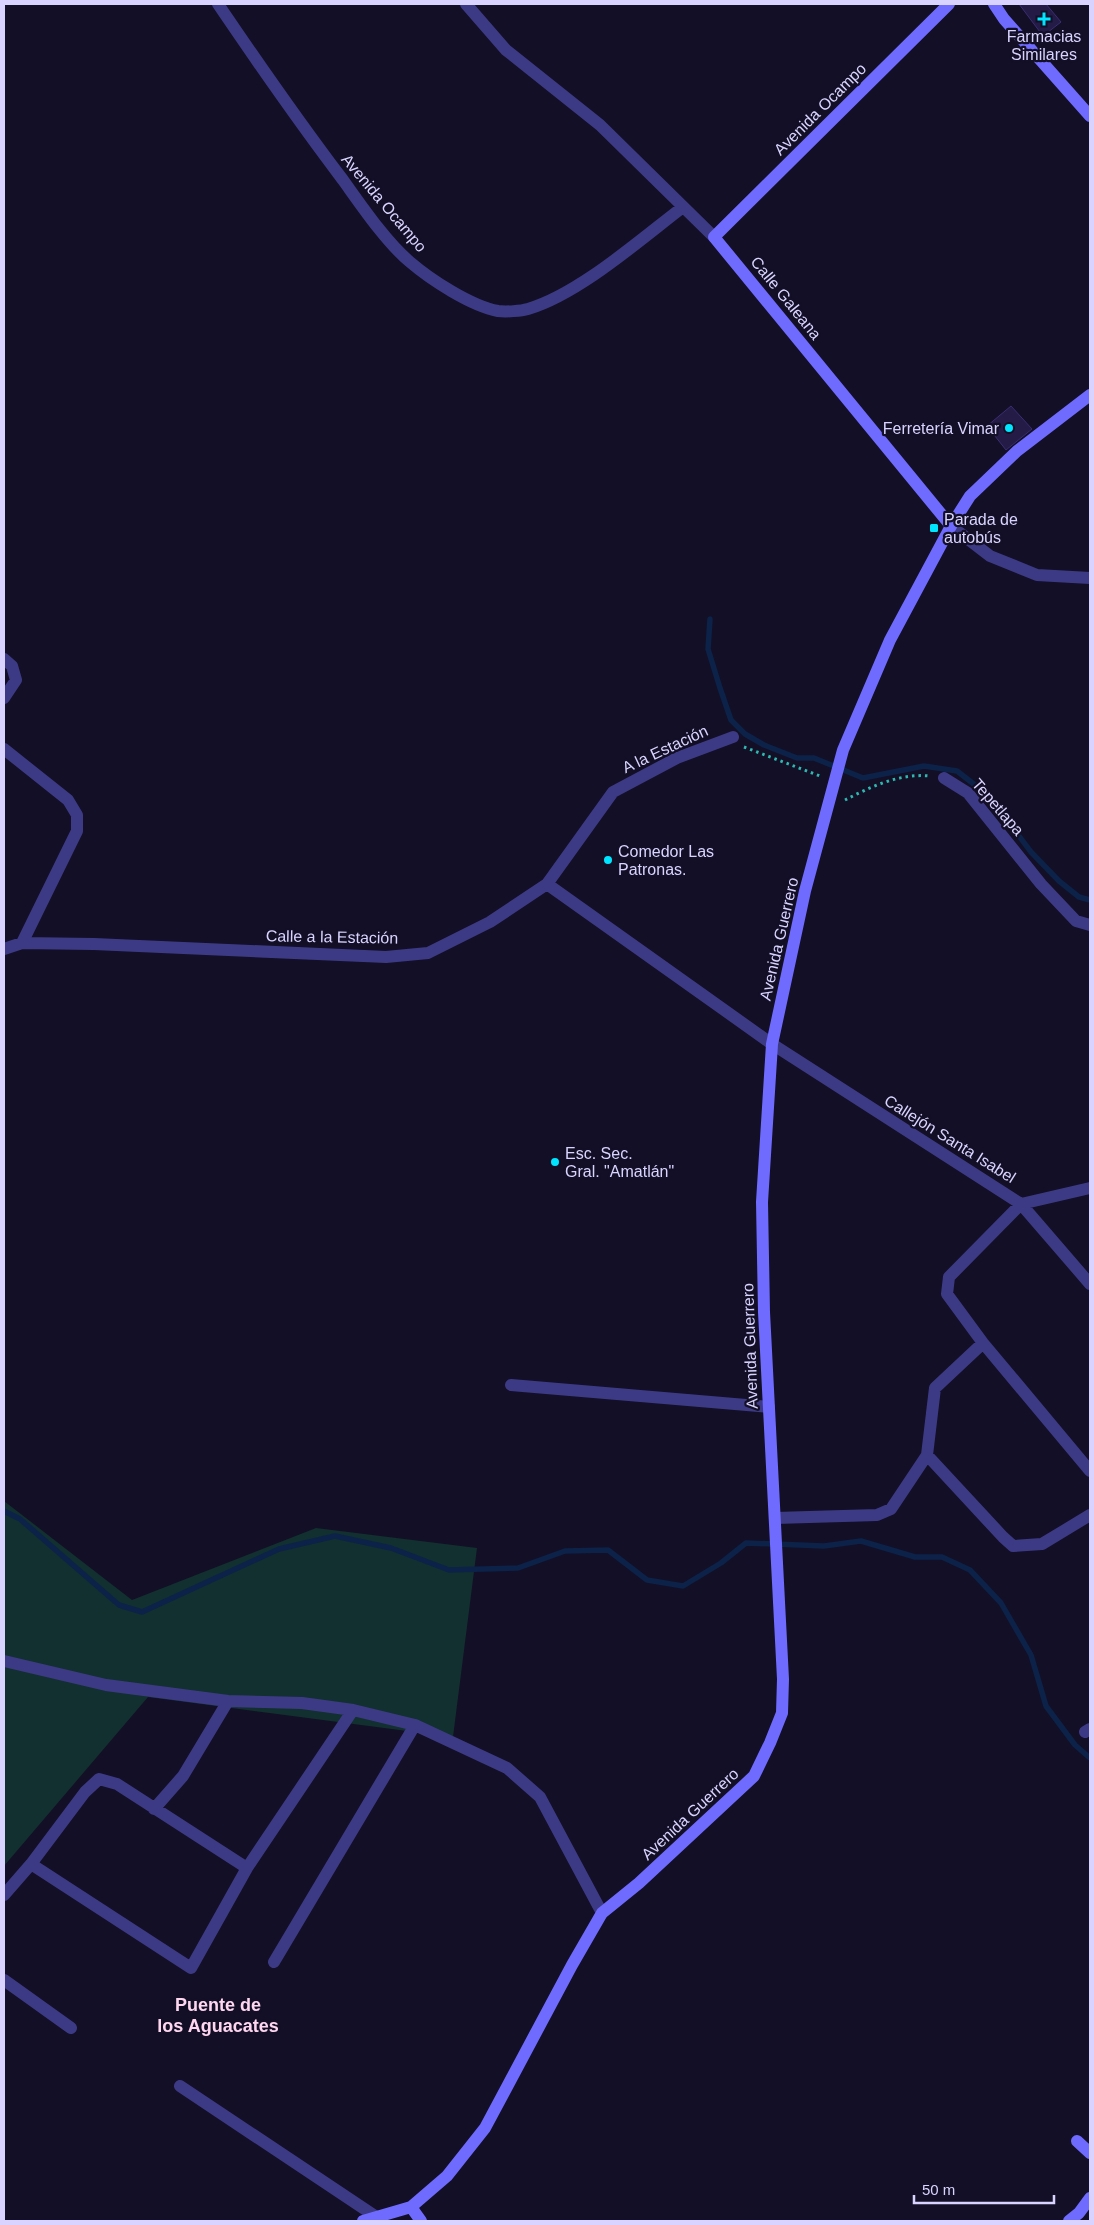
<svg xmlns="http://www.w3.org/2000/svg" width="1094" height="2225" font-family="Helvetica,sans-serif">
<rect width="100%" height="100%" fill="#130f26"/>
<path fill="#12302f" d="M4 1501 132 1600 316 1528 477 1548 453 1737 148 1697 4 1866Z"/>
<g fill="none" stroke-linecap="round" stroke-linejoin="round">
<path stroke="#0c2248" stroke-width="5.5" d="M710 619 708 649 720 688 731 720 745 734 764 745 797 758H814L863 778 924 766 957 771 975 785 1004 816 1031 852 1059 881 1079 897 1090 900
M4 1511 20 1519 119 1605 142 1612 279 1549 335 1536 391 1548 449 1570 518 1568 565 1551 608 1550 647 1580 683 1586 721 1563 746 1543 824 1546 861 1541 915 1557H942L970 1570 1001 1603 1031 1655 1046 1706 1075 1745 1090 1758"/>
</g>
<path fill="#241b47" stroke="#3b2d73" d="M1019 4H1046L1061 22 1043 36Z
M1011 406 1032 429 1006 450 987 426Z"/>
<g fill="none" stroke-linecap="round" stroke-linejoin="round">
<path stroke="#2fb8b0" stroke-width="3" stroke-dasharray="2.5 4" stroke-linecap="butt" d="M744 747 820 776
M845 800C870 787 900 773 929 776"/>
<path stroke="#3d3a85" stroke-width="12" d="M218 4C258 63 299 122 343 180 361 205 386 242 410 262 431 280 471 306 498 311 506 312 521 311 528 309 579 294 641 239 683 207
M466 4 506 50 600 125 714 237
M951 526 990 556 1037 575 1090 578
M4 659 12 666 16 680 4 698
M4 749 68 800 77 815V831L22 943
M944 778 968 793 1041 884 1076 921 1090 925
M547 884 772 1044 1021 1204 1090 1284
M4 949 22 943 94 944 386 957 428 953 490 922 547 884 613 792 677 758 733 737
M1090 1188 1021 1204 949 1277 947 1294 983 1343 1090 1471
M511 1385 769 1407
M927 1455 1003 1537 1013 1546 1042 1544 1090 1515
M775 1518 877 1515 891 1509 927 1455 935 1388 983 1343
M4 1661 106 1685 228 1701 302 1703 353 1710 415 1725 507 1768 540 1797 602 1913
M1085 1732 1090 1729
M154 1809 183 1776 228 1701
M31 1864 191 1968 247 1868 353 1710
M4 1895 31 1864 85 1792 99 1779 117 1784 247 1868
M274 1962 415 1725
M4 1980 71 2028
M180 2086 378 2218"/>
<path stroke="#6f6bff" stroke-width="12" d="M949 4 714 237 951 526
M994 4 1004 19 1090 116
M1077 2141 1090 2153
M411 2207 421 2221
M363 2221 411 2207 447 2176 485 2128 572 1965 602 1913 639 1883 754 1776 770 1743 782 1713 783 1679 764 1312 762 1202 772 1044 805 891 843 750 890 640 951 526 970 496 1017 451 1090 395
M1069 2221 1079 2213 1090 2198"/>
</g>
<g fill="#00e5ff" stroke="#130f26" stroke-width="2">
<path d="M1041.5 11.5h5v5h5v5h-5v5h-5v-5h-5v-5h5z"/>
<circle cx="1009" cy="428" r="5"/>
<rect x="929" y="523" width="10" height="10" rx="2.5"/>
<circle cx="608" cy="860" r="5"/>
<circle cx="555" cy="1162" r="5"/>
</g>
<g text-anchor="middle" dominant-baseline="central" stroke-width="4.5" stroke-linejoin="round" paint-order="stroke">
<g font-size="16" fill="#d9d4ff" stroke="#130f26" text-anchor="start">
<text x="1044" y="36" text-anchor="middle">Farmacias<tspan x="1044" dy="18">Similares</tspan></text>
<text x="999" y="428" text-anchor="end">Ferretería Vimar</text>
<text x="944" y="519">Parada de<tspan x="944" dy="18">autobús</tspan></text>
<text x="618" y="851">Comedor Las<tspan x="618" dy="18">Patronas.</tspan></text>
<text x="565" y="1153">Esc. Sec.<tspan x="565" dy="18">Gral. "Amatlán"</tspan></text>
</g>
<g font-size="16" fill="#d9d4ff" stroke="#130f26">
<text transform="translate(820 109) rotate(-45)">Avenida Ocampo</text>
<text transform="translate(384 203) rotate(50)">Avenida Ocampo</text>
<text transform="translate(786 298) rotate(51)">Calle Galeana</text>
<text transform="translate(665 749) rotate(-25)">A la Estación</text>
<text transform="translate(998 807) rotate(49)">Tepetlapa</text>
<text transform="translate(332 937) rotate(1)">Calle a la Estación</text>
<text transform="translate(779 939) rotate(-77)">Avenida Guerrero</text>
<text transform="translate(950 1139) rotate(32)">Callejón Santa Isabel</text>
<text transform="translate(750 1346) rotate(-92)">Avenida Guerrero</text>
<text transform="translate(690 1814) rotate(-43)">Avenida Guerrero</text>
</g>
<g font-size="18" font-weight="bold" fill="#ffd6f0" stroke="#130f26">
<text x="218" y="2005">Puente de<tspan x="218" dy="21">los Aguacates</tspan></text>
</g>
</g>
<rect width="1094" height="2225" fill="none" stroke="#d9d4ff" stroke-width="10"/>
<path d="M914 2195v8h140v-8" fill="none" stroke="#d9d4ff" stroke-width="2.5"/>
<text x="922" y="2195" font-size="15" fill="#d9d4ff" stroke="#130f26" stroke-width="4" paint-order="stroke">50 m</text>
</svg>
